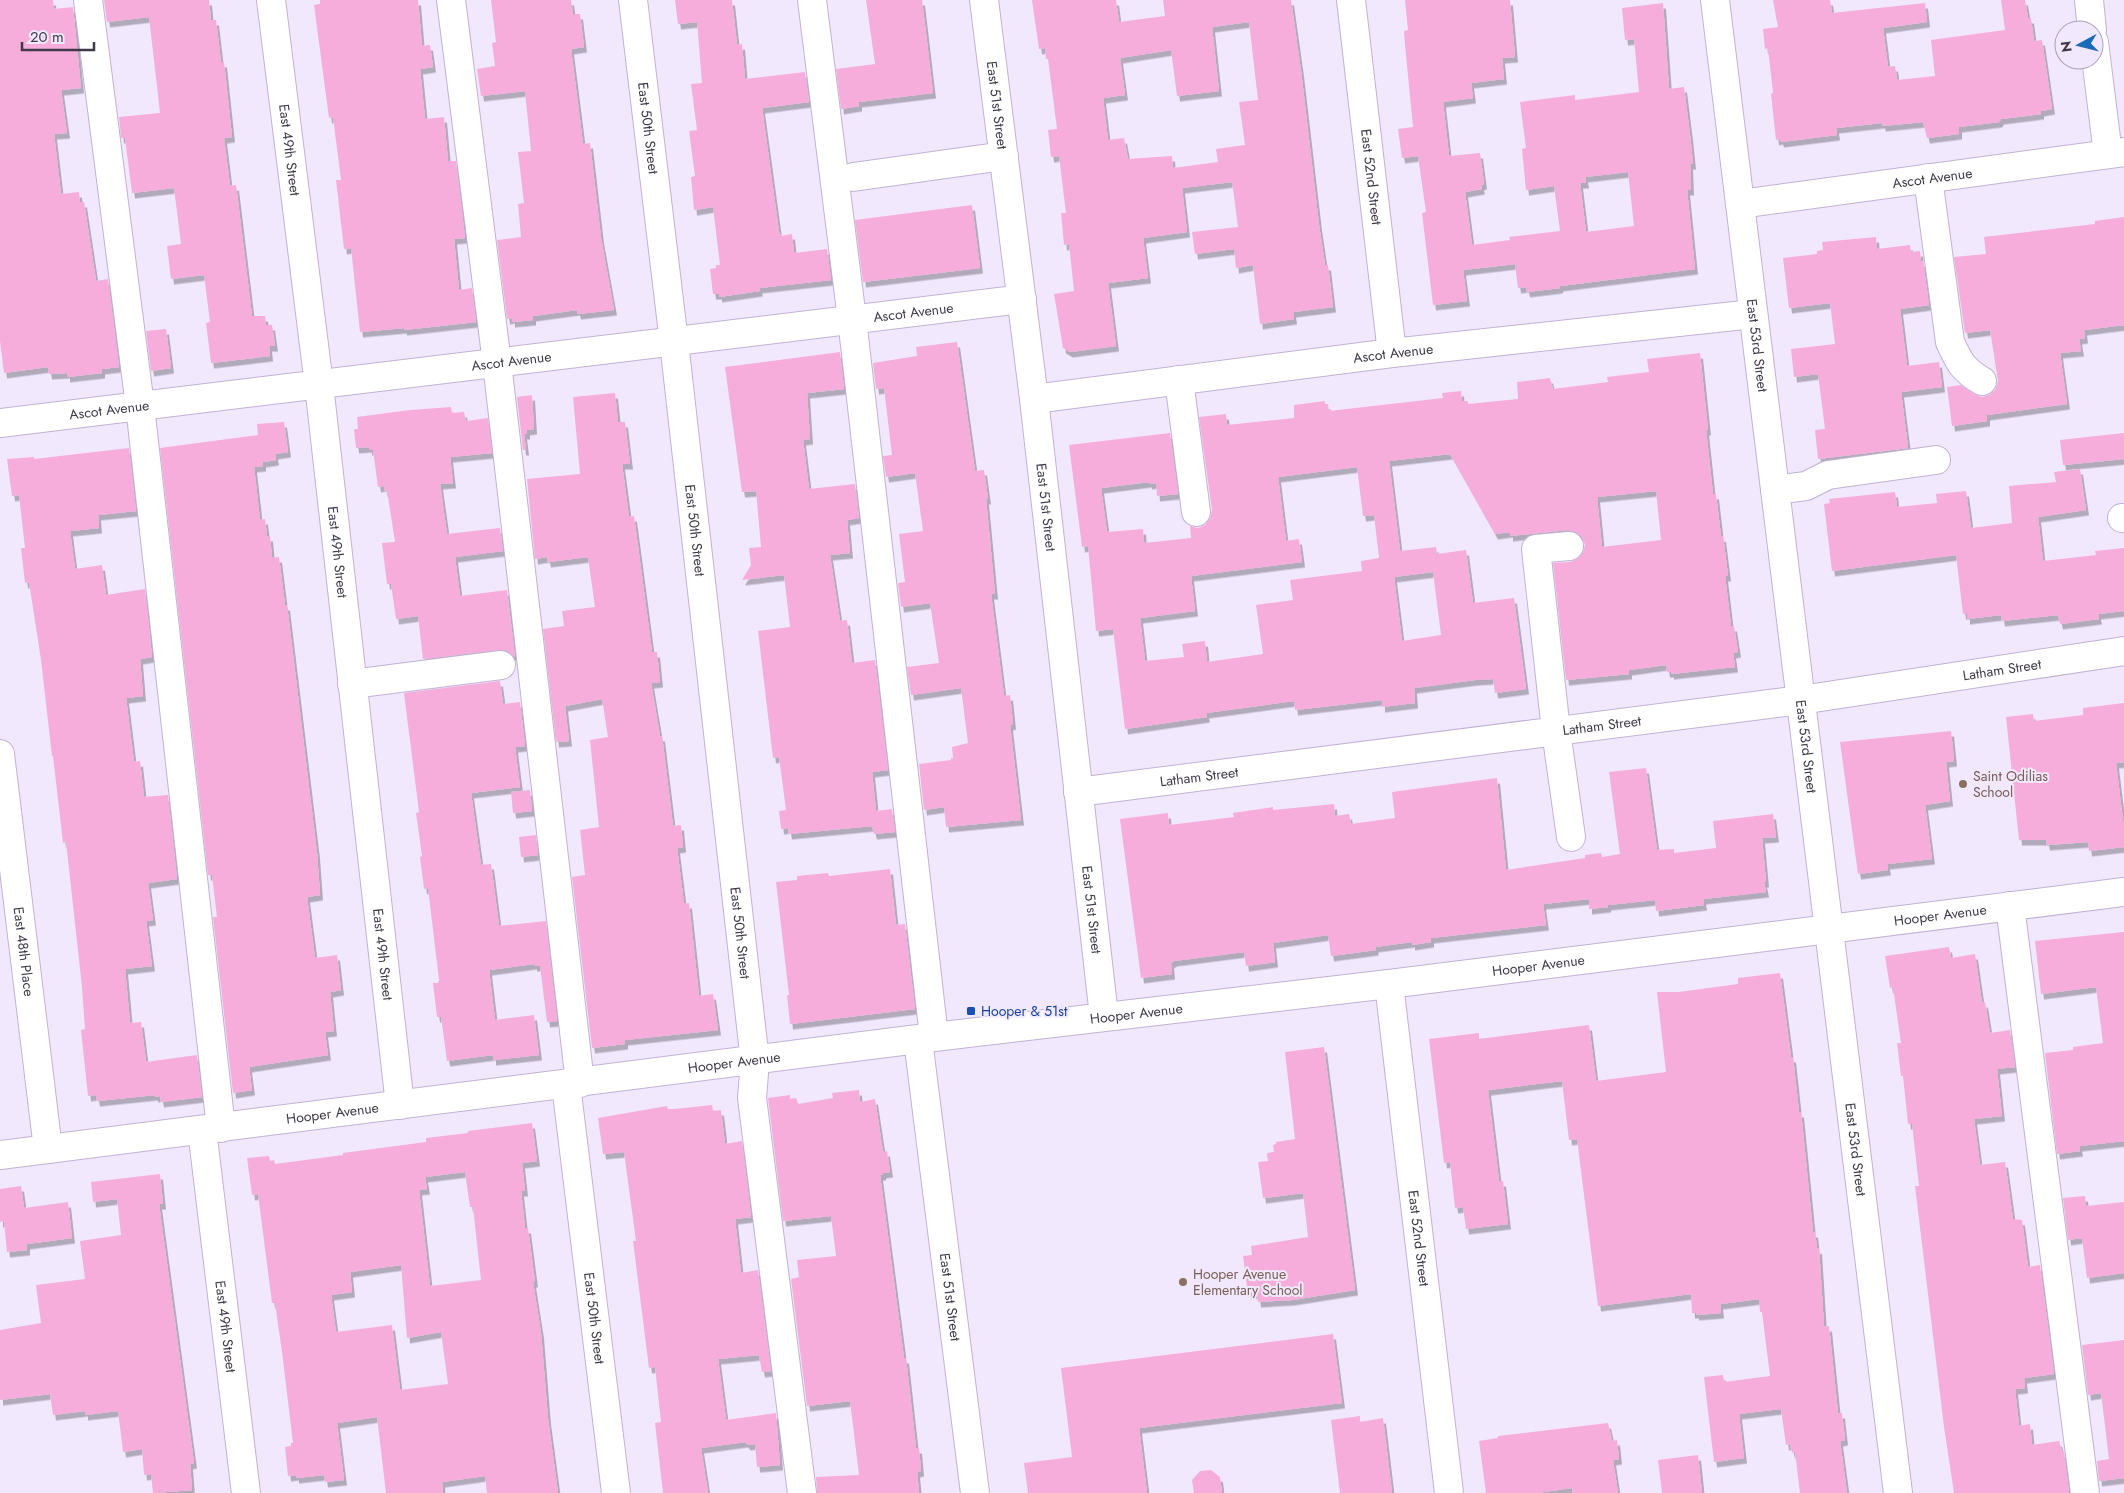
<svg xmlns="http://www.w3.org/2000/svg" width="2124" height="1493" font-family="Jost,sans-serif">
<defs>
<filter id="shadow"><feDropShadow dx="3" dy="5.5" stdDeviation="0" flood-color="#0004"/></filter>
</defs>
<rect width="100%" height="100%" fill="#f1e8fd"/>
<path fill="#f7addb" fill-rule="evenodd" filter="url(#shadow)" d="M0 0H53L54 9 73 7 81 88 61 90 67 133 54 134 61 194 79 192 80 202H84L96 281 108 279 119 367 102 369V373L67 377V373L49 374 48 367 4 373 0 341Z
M104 0H209L211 20H216L221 62H224L232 137 224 138 230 186 236 185 252 316H265L266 325H272L275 346H269L270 356 211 363 206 323 210 322 204 275 171 279 167 246 181 244 174 188 132 193 125 138H121L119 117 160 113 149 17 107 22Z
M320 0H418L422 46 430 45 433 67 420 69 425 119 444 117 448 161H456L465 238 454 239 459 290 472 288 476 322 404 330V328L360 332 351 248 344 249 336 180H341L333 117 329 118 314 5 320 4Z
M491 0H571L573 14H580L584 47 571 49 583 144 590 143 601 238 614 310 578 314 577 310 533 316V320L512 322V318L507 319 497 240 521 237 518 204 524 203 518 152 531 151 525 91 481 96 477 69 495 66 492 43 496 42Z
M675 0H732L737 45 742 44 745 79 805 72 809 102 762 108 779 232 781 236 792 234 794 253 827 249 831 280 759 288 760 291 719 297V294H713L710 269 716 268V265H720L713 207 694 210 691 177 695 176 689 131 697 130 691 84 702 83 697 22 678 24Z
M866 0H922L933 93 859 102V106L841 109 836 69 875 64Z
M1032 0H1116L1119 22 1165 16 1163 0H1291L1301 71 1319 225 1325 265H1328L1333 307 1293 312 1294 319 1260 324 1253 265 1236 268 1234 249 1195 254 1192 232 1238 227 1232 182 1182 188 1187 232 1143 238 1148 278 1108 283 1116 346 1070 352 1063 348 1054 294 1074 291 1069 244 1064 245 1061 213H1066L1059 156 1051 157 1048 130 1057 129 1048 59H1046L1045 48 1039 49ZM1249 22 1258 100 1239 102 1245 145 1216 149 1218 162 1173 168 1172 156 1128 159 1124 138 1108 140 1103 98 1125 95 1120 58 1171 50 1177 96 1219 91 1212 27Z
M1405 0H1510L1515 57 1502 58 1504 79 1471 83 1473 98 1443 102 1449 156 1480 153 1484 184 1481 185 1482 189 1465 192 1472 245 1510 240 1509 237 1560 231 1554 186 1526 190 1522 149 1526 148 1520 102 1575 95V100L1639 92 1634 39 1625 40 1622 8 1663 3 1669 89 1684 87 1690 135 1693 164H1690L1691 190H1687L1695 269 1560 286V288L1527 292 1526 287 1518 288 1515 264 1463 270 1467 301 1433 305 1422 213 1426 212 1418 156 1402 158 1398 129 1413 127 1405 45 1404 31 1408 30ZM1628 172 1634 226 1586 232 1580 183H1586L1585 177Z
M1773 0H1830L1832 13 1925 3 1927 22 1883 28 1888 67 1895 66 1897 80 1935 76 1931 40 2005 30 2001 0H2025L2028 18H2031L2034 41 2042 40 2052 109 2041 111V114L2001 119 1999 122 1959 127V134L1927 138 1923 122 1883 126 1882 123 1836 128 1837 135 1781 142 1780 139 1776 140 1771 94 1773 93 1768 48 1765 49 1763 29 1778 27Z
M972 205 980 268 863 282 855 220Z
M2124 217V325L2084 330 2085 338 2079 339 2081 351 2060 353 2067 404 1987 415V421L1952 426 1947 387 1961 385 1974 394 1982 397 1989 395 1995 390 1998 381 1990 330 1965 333 1954 257 1986 254 1984 237 2095 224V221Z
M1876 237 1877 249 1910 245 1911 252 1920 251 1921 262 1923 261 1929 305 1900 309 1907 366 1939 362 1942 387 1901 392 1908 448 1818 459 1815 430 1825 429 1818 374 1794 377 1791 349 1835 344 1830 303 1789 308 1783 258 1817 254V251L1823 250 1822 242Z
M166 329 171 368 151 371 146 331Z
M957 342 975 471 984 470 988 499H986L995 594H991L1004 696 1010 695 1013 724 1010 725 1021 820 946 827 944 807 924 810 919 764 951 760V758H953L952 747 968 743 961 688 911 695 907 667 939 663 930 603 901 607 898 583 905 582 899 534 923 531 915 473 886 477 883 456 892 455 884 388 876 389 873 363 917 356 916 347Z
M840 352 844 389 807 393 810 439 803 440 809 489 855 484 859 518 847 520 850 553 830 555 840 621 847 620 852 663 875 660 888 770 872 772 876 811 892 809 895 832 874 834 872 826 789 834 788 828 781 829 779 811 786 810 779 757 773 758 758 631 790 627 784 575 742 580 751 565 749 548 761 547 756 491 742 492 725 367Z
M1700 353 1708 430H1706L1713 494H1716L1721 537 1723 536 1728 576H1725L1731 626H1734L1738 652 1733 653 1735 667 1671 674V672H1667L1666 665 1629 670V674L1566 680 1553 563 1570 562 1578 558 1583 552 1585 545 1582 537 1576 532 1568 530 1510 536V532L1495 534 1450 454 1389 461 1400 551 1436 547 1437 554 1466 550 1473 603 1514 598 1526 689 1495 693 1493 679 1475 680 1414 688 1415 703 1382 707V700L1295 710 1294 701 1206 713 1207 717 1125 729 1113 629 1096 631 1088 546 1082 547 1069 445 1170 433 1178 494 1157 496 1156 483 1149 484V482L1101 488 1107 532 1143 529 1144 543 1191 538 1190 526 1198 528 1205 525 1210 518 1212 510 1199 417 1226 414 1227 425 1294 418V405L1325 401V404H1328L1329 411 1443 398 1442 393 1461 391 1462 401H1468V404L1518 399 1517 382 1550 378 1553 389 1608 382 1607 377 1649 372 1647 359ZM1357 467 1363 516 1374 515 1379 558 1361 561 1362 571 1290 580 1293 600 1256 605 1263 654 1207 662 1205 641 1182 644 1184 657 1145 661 1140 618 1195 611 1191 576 1302 562 1299 539 1286 541 1278 477ZM1656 491 1661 540 1602 547 1597 497ZM1433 572 1441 635 1402 641 1394 577Z
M615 393 618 422H625L630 464H622L629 517 634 516 652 652H657L660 682 651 683 660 736H662L673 826 681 825 683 847 677 848 684 904 689 903 699 996 713 994 718 1030 625 1040V1044L592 1048 572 877 585 875 580 830 599 827 590 740 608 737 602 699 565 706 569 741 556 742 543 629 564 626 562 611 595 607 588 557 548 562 547 557 535 559 527 479 580 474 573 397Z
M532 395 534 429 527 430V434H524L526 450H523L517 397Z
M451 407 452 413 464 412 466 421 488 418 492 453 450 457 453 483 440 484 447 534 500 528 503 551 455 557 460 596 507 590 515 657 507 651 499 650 423 659 418 616 396 619 391 584H387L382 543 395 542 387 490 384 491V486L378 487 373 450H369V447L356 448 354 429H358L357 417 410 410Z
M284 422 288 452 275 454 276 460 263 462V466L254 467 260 520 265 519 267 536H270L272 558 279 557 285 605H287L317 853 320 895 307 897 315 958 337 955 341 990 330 992 334 1031 325 1032 328 1055 249 1067 252 1090 233 1093 213 917H217L212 875H208L160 448 258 435 257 424Z
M2124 433V459L2063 465 2060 440Z
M129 448 136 511 98 515 99 528 70 531 75 569 102 565 106 595 145 589 152 657 140 659 143 696 126 698 134 762 140 761 144 797 168 795 177 879 148 883 153 920 146 921 152 966 125 969 130 1023 141 1022 146 1062 197 1055 202 1097 161 1102 160 1096 155 1097V1095L97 1101 96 1095 88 1096 81 1030 85 1029 82 987 66 842 63 843 53 756H52L41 660 29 582 25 583 21 548H25L19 495 12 496 7 459 34 457V459Z
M2080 469 2086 510 2038 517 2043 561 2096 555 2095 551 2124 548V611L2098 614 2099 619 2060 624 2058 615 2002 621 2001 615 1967 619V614H1963L1956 555 1832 571 1824 504 1830 503 1829 499 1895 492 1897 507 1937 503 1936 494 1966 491 1971 528 2012 523 2009 486 2056 482 2054 472Z
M500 681 503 704 520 702 525 746 515 747 520 787 471 793 481 865 491 864 499 926 546 921 557 1021 547 1022 540 966H534V964L489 970 495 1020 534 1015 539 1055 493 1060V1055L447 1061 441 1017H437L433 983H438L439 980 428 888 424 889 420 857 422 856 416 813 419 812 404 693Z
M2124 703V762L2116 763 2124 829V847L2089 851 2088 842 2047 845 2046 840H2019L2006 717 2033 714 2034 721 2083 715V708Z
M1951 731 1954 761 1946 762 1950 801 1925 805 1932 859 1887 864 1888 870 1858 874 1840 742Z
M1646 768 1657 850 1674 849V853L1716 848 1713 821 1773 814 1776 837 1762 838 1766 882H1764L1766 892 1703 899 1704 905 1656 911 1655 900 1608 905V907L1589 909V899L1543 904 1546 925 1431 938V942L1412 945V942L1375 947 1376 950 1331 956 1328 935 1273 943 1275 962 1246 966 1244 952 1174 961 1171 963 1172 974 1141 978 1120 819 1168 813 1169 825 1234 817 1233 813 1273 807V810L1334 804 1335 816 1349 814 1351 824 1395 818 1392 792 1497 778 1506 870 1585 858V855L1601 853 1602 857 1620 854 1609 772Z
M530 790 532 811 513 813 511 792Z
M536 835 538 855 521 857 519 837Z
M890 869 896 925 905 924 915 1009 790 1024 787 995H789L776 882 797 880V876L828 873 829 876Z
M2124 932V1141L2079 1146 2080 1151 2057 1154 2045 1053 2073 1050V1047L2103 1043 2096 987 2041 994 2035 941Z
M1949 947 1951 958 1975 954 1982 1003 1985 1002 1990 1033 2010 1030 2015 1067 1997 1069 2002 1116 1974 1119 1980 1165 2005 1162 2013 1219 2022 1220 2028 1267 2040 1265 2054 1374 2024 1378 2025 1388 2015 1389 2019 1426 2030 1424 2032 1445 2059 1441 2062 1452 2064 1451 2069 1493H1954L1944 1427 1915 1186H1919L1912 1124H1908L1903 1076H1901L1897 1043H1901L1893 987 1890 988 1885 956Z
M1780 973 1791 1057H1793L1799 1112H1801L1813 1232H1815L1817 1249 1819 1248 1824 1327 1829 1326 1838 1413H1842L1845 1440 1840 1441 1847 1493H1800L1795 1452 1792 1453 1790 1444 1786 1445 1781 1409 1739 1414 1744 1458 1714 1462 1704 1377 1723 1375 1724 1382 1770 1376 1762 1312H1760L1759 1299 1720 1304 1721 1313 1696 1315V1313H1692L1691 1294 1598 1306 1577 1139 1569 1140 1562 1081 1488 1090 1499 1181H1503L1508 1224 1466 1229 1463 1207 1455 1208 1450 1162 1444 1163 1429 1039 1479 1033V1039L1589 1025 1596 1081 1666 1072 1657 992H1679L1738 984V978Z
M1324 1047 1355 1290 1292 1300 1258 1302 1257 1293 1248 1294 1243 1256 1252 1255 1251 1246 1308 1237 1303 1193 1263 1198 1258 1162 1268 1161 1267 1153 1274 1152 1273 1145 1276 1144V1142L1295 1139 1285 1052Z
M859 1090 860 1102 875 1099 883 1152 887 1151 890 1172 883 1173V1175H880L904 1358H906L916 1448H919L921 1471 917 1472 919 1493H817L816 1477 859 1475 850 1401 807 1406 791 1279 799 1277 797 1260 836 1256 831 1216 783 1221 768 1098 790 1095V1099L796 1098 798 1104 833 1098 832 1093Z
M712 1105 713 1111 721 1110 725 1144 742 1141 751 1217 735 1219 741 1273 758 1270 771 1371 762 1372 759 1355 718 1359 726 1420 776 1413 780 1465 757 1467 755 1444 748 1445 745 1442 701 1448 708 1493H663L655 1423 661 1422 655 1367 649 1368 633 1241H636L624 1152 603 1154 598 1118 667 1106 668 1109H675Z
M532 1123 537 1161 522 1163 525 1191H521L525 1228H528L535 1282H533L541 1333 548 1419 558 1493H487L485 1476 442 1482 443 1493H386L377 1417 337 1423 344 1480 325 1482 324 1475 296 1478V1475L288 1476 285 1447 291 1446V1443H293L282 1352 275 1303H272L258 1194 252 1195 247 1158 269 1156 270 1161 274 1160 275 1164 343 1155V1153L426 1142V1138L468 1133V1131ZM465 1172 470 1207H473L481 1280 430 1286 419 1190 427 1189 425 1177ZM401 1265 407 1338 441 1332 448 1384 400 1390 392 1325 336 1332 331 1295 352 1292 350 1272Z
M160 1174 163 1204H159L194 1463 190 1464 192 1490 153 1493 151 1474 144 1475 142 1449 123 1452 118 1411 85 1415V1411L53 1415 50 1394 0 1400V1330L41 1323 36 1285 85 1279 80 1241 121 1235 117 1199 93 1202 91 1182Z
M21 1186 24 1208 68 1202 72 1238 27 1244V1250L7 1252 4 1221 0 1222V1189Z
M2085 1196 2086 1206 2124 1202V1273L2087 1278 2082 1238 2068 1240 2063 1198Z
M1333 1334 1342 1403 1139 1428 1147 1493H1028L1024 1463 1072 1457 1061 1368Z
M2124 1340V1478L2099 1481 2097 1461 2109 1459 2101 1393 2088 1395 2082 1345Z
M1360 1416V1422L1383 1418 1392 1493H1340L1331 1420Z
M1608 1423 1612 1441 1617 1440 1619 1459 1613 1460 1618 1493H1572V1488L1536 1493H1486L1479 1441 1498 1438V1436Z
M1698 1455 1702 1493H1662L1658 1460Z
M1211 1470 1220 1477 1222 1493H1194L1192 1480 1200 1471Z"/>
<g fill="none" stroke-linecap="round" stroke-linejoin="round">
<g stroke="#c1b2d4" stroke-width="30">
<g id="minor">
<path d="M88 0 140 406 221 1128"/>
<path id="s1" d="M271 0 319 385 400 1105"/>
<path d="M451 0 497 363 580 1083"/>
<path id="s2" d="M633 0 674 342 752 1035 755 1061 752 1098 802 1493"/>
<path d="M812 0 852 319 934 1037"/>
<path id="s3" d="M984 0 1034 399 1104 1016"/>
<path id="s4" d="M1351 0 1392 353"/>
<path id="s5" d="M1715 0 1898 1493"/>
<path d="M2089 0 2092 30"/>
<path d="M2094 42 2108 154"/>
<path d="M853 177 1004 156"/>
<path d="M1928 178 1950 342C1959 362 1963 370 1982 381"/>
<path id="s6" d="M1740 204 2124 152"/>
<path d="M1179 380 1196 512"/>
<path id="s7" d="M1034 399 1392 353 1753 314"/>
<path id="s8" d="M0 423 1022 299"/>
<path d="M1775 490 1806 486 1828 475 1936 460"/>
<path d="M2122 518H2124"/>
<path d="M1569 546 1536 549 1556 731 1571 837"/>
<path d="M352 684 501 665"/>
<path id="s9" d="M0 754 48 1149"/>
<path id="s10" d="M1078 792 1801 700 2124 651"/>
<path d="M2010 906 2085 1493"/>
<path id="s11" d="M1389 984 1449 1493"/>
<path id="s12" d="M918 1040 975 1493"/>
<path id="s13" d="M566 1085 616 1493"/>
<path id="s14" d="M202 1130 246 1493"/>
<path id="s15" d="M0 1155 934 1037 1389 984 2124 892"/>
</g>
</g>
<use href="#minor" stroke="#fff" stroke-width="28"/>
</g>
<g fill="#8d6e63" stroke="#f1e8fd" stroke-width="2">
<circle cx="1963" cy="784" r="5"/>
<circle cx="1183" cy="1282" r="5"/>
</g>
<rect fill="#1a4fb4" stroke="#f1e8fd" stroke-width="2" x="966" y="1006" width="10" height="10" rx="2.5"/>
<g text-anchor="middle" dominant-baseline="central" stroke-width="4" stroke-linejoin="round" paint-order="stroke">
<g font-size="14" fill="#403a48" stroke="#f1e8fd">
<text stroke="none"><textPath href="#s3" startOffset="106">East 51st Street</textPath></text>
<text stroke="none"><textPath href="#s2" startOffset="129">East 50th Street</textPath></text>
<text stroke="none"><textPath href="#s1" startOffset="151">East 49th Street</textPath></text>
<text stroke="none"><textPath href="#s4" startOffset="178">East 52nd Street</textPath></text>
<text stroke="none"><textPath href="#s6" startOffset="194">Ascot Avenue</textPath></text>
<text stroke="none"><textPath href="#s8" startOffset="920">Ascot Avenue</textPath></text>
<text stroke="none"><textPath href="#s5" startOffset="348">East 53rd Street</textPath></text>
<text stroke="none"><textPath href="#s7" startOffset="362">Ascot Avenue</textPath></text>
<text stroke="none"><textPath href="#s8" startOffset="515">Ascot Avenue</textPath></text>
<text stroke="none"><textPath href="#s8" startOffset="110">Ascot Avenue</textPath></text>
<text stroke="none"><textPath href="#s3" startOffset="511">East 51st Street</textPath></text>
<text stroke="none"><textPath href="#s2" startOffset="534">East 50th Street</textPath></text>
<text stroke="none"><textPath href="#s1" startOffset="556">East 49th Street</textPath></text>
<text stroke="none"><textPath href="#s10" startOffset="932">Latham Street</textPath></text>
<text stroke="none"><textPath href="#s10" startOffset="528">Latham Street</textPath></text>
<text stroke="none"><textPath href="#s5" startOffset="752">East 53rd Street</textPath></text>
<text stroke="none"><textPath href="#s10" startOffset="122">Latham Street</textPath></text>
<text stroke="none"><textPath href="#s3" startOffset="916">East 51st Street</textPath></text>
<text stroke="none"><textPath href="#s15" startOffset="1955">Hooper Avenue</textPath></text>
<text stroke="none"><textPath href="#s2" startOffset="939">East 50th Street</textPath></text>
<text stroke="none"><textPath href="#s9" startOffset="199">East 48th Place</textPath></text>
<text stroke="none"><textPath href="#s1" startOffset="961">East 49th Street</textPath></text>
<text stroke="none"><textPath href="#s15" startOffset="1550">Hooper Avenue</textPath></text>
<text stroke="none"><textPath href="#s15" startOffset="1145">Hooper Avenue</textPath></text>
<text stroke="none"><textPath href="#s15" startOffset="740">Hooper Avenue</textPath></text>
<text stroke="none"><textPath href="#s15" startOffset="335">Hooper Avenue</textPath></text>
<text stroke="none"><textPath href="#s5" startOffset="1158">East 53rd Street</textPath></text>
<text stroke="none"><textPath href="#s11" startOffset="256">East 52nd Street</textPath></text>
<text stroke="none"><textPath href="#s12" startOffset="259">East 51st Street</textPath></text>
<text stroke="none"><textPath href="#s13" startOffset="235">East 50th Street</textPath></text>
<text stroke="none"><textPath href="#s14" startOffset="198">East 49th Street</textPath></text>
</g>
<g font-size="14" fill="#785e54" stroke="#f1e8fd" text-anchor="start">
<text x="1973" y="776">Saint Odilias<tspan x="1973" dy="16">School</tspan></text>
<text x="1193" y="1274">Hooper Avenue<tspan x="1193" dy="16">Elementary School</tspan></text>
</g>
<g font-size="14" fill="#164399" stroke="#f1e8fd" text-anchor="start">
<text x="981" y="1011">Hooper &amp; 51st</text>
</g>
</g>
<g transform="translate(2079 45) rotate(263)"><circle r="24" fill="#f1e8fd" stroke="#aaa2b5"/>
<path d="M0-4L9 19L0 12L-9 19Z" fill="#176bb9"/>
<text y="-8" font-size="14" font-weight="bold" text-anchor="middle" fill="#403a48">N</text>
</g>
<path d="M22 42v8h72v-8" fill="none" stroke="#403a48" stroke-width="2.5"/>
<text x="30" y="42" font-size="15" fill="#403a48" stroke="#f1e8fd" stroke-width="4" paint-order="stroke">20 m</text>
</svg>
